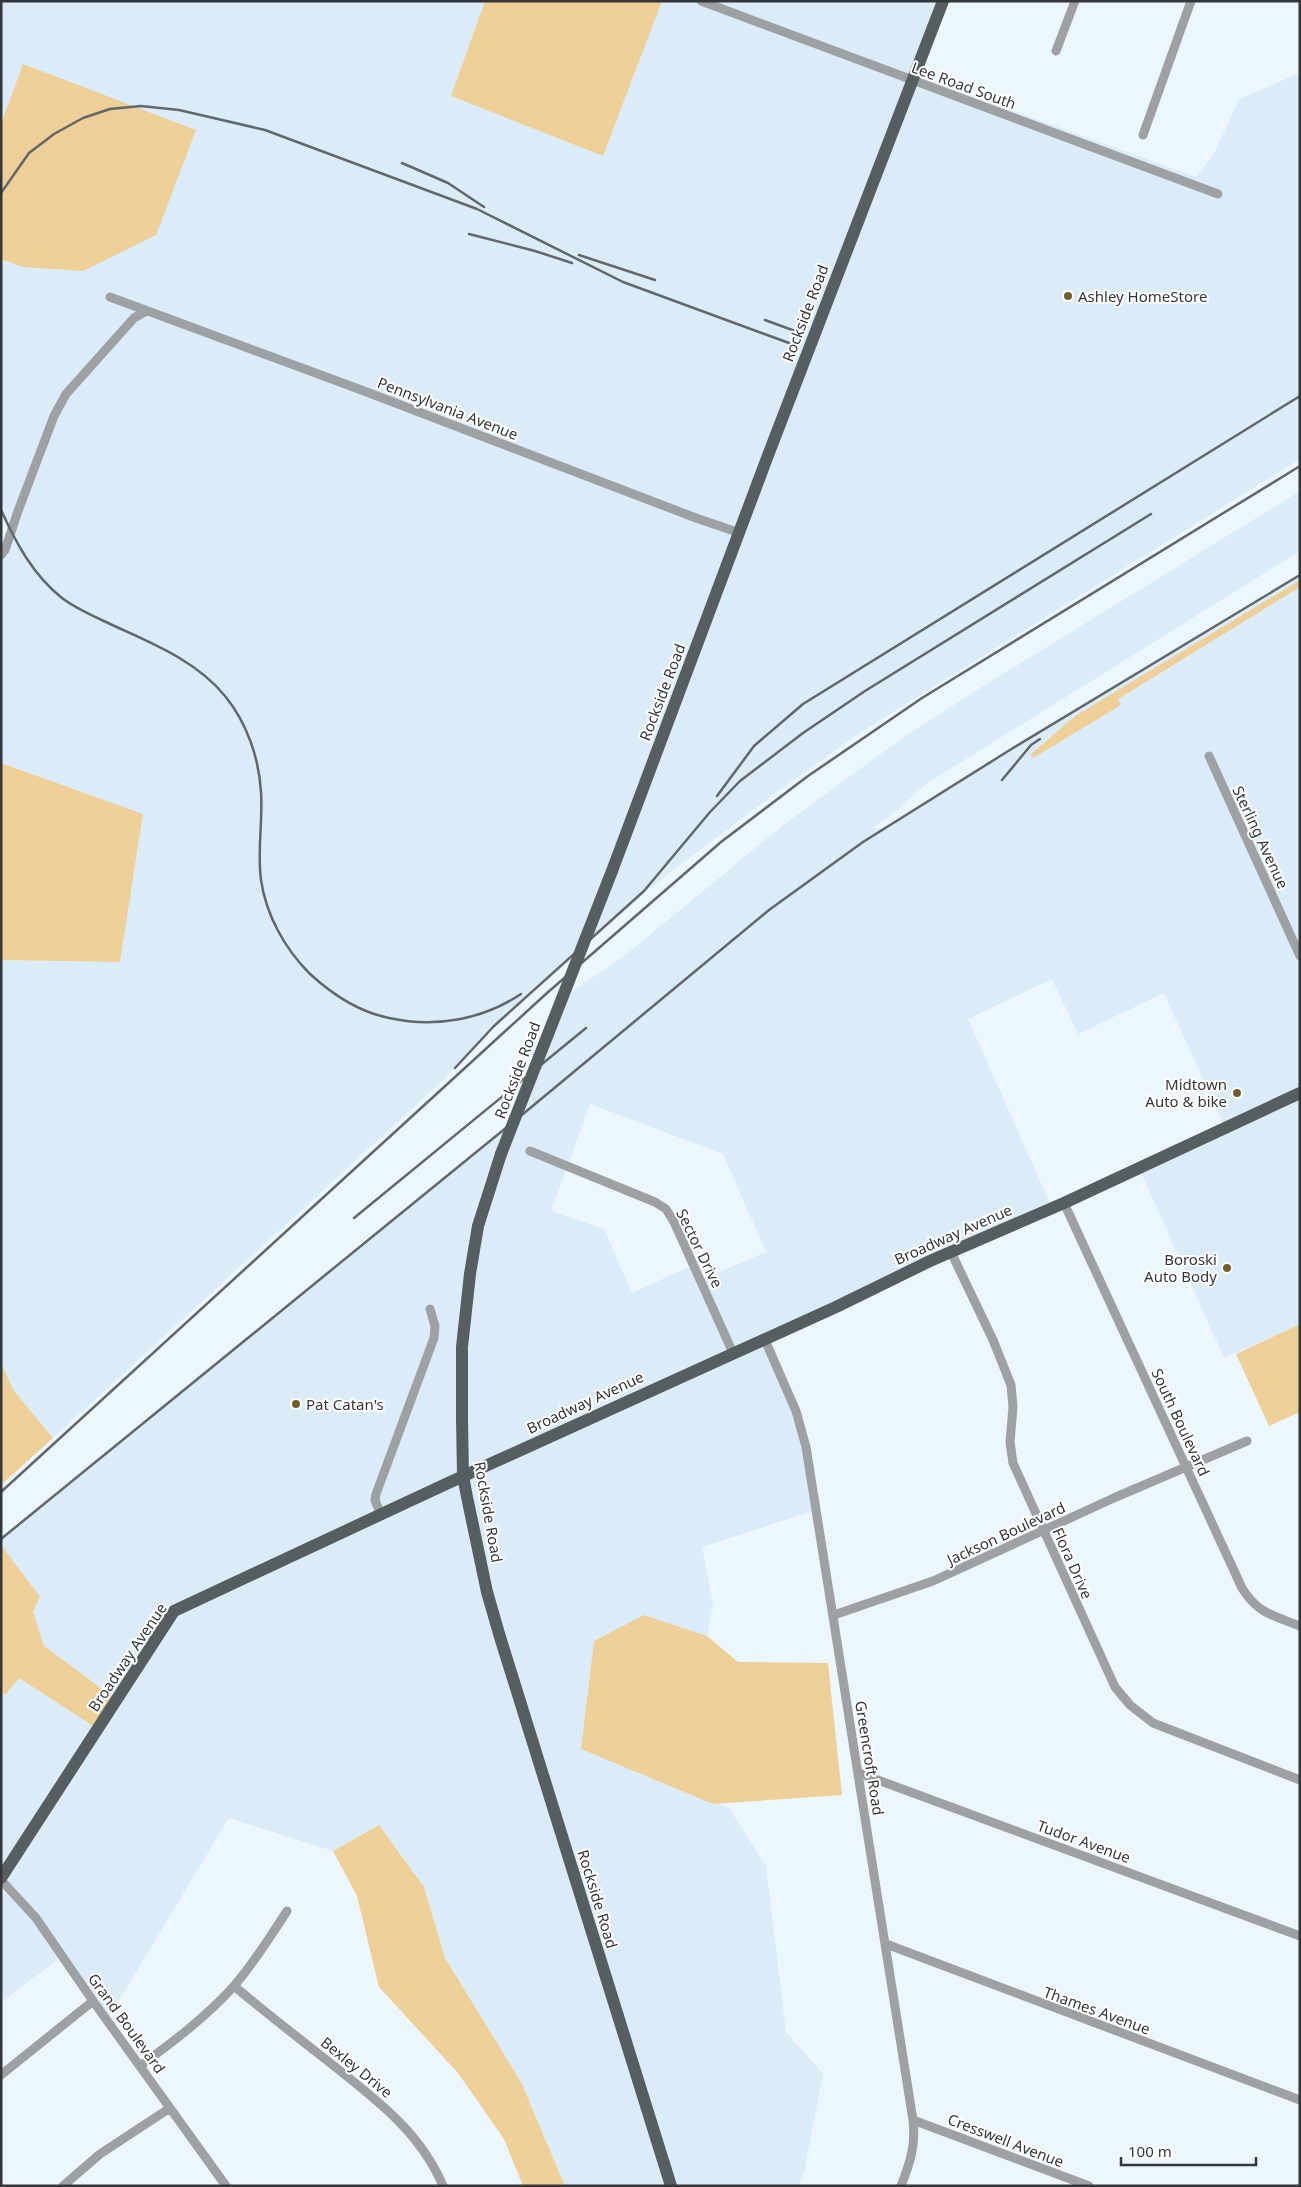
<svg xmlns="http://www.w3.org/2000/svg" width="1301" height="2187" font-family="'Noto Sans',sans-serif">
<rect width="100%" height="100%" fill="#ecf6fd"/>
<path fill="#daecf7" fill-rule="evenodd" d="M1 1H485L451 96 603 155 662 1H943L915 75 1196 177 1214 154 1239 99 1300 73V459L861 732 769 798 629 904 494 1026 439 1084 53 1438 14 1391 1 1363V960L120 962 143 815 1 763V555L11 531 1 510Z
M1300 491V551L926 784 888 818 872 828 884 829 1013 748 1300 575V1324L1224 1358 1139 1168 1225 1128 1164 993 1078 1034 1052 979 968 1019 1052 1208 765 1340 796 1411 816 1510 702 1547 713 1604 707 1636 644 1615 581 1749 729 1808 766 1866 786 2032 823 2074 804 2171 799 2186H565L521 2082 445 1958 424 1887 379 1825 333 1851 229 1818 107 2020 62 1956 1 2003V1538L511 1123 571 992 623 957 782 826 901 739 977 690ZM590 1104 723 1154 766 1252 701 1280 693 1265 632 1293 604 1229 551 1211Z"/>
<path fill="#eecf97" d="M485 1H662L603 156 451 96Z
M23 64 196 130 156 235 83 271 23 267 1 259V124Z
M1300 580V587L1118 699 1121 705 1033 758 1030 755 1075 716Z
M1 763 143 814 120 962 1 960Z
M1300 1324V1412L1269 1426 1236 1354Z
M1 1363 14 1391 53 1438 1 1485Z
M1 1545 40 1597 33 1611 44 1646 117 1700 98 1729 19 1678 5 1695 1 1690Z
M644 1615 707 1636 738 1662 828 1663 842 1795 713 1804 581 1749 594 1641Z
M379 1825 424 1887 445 1958 521 2082 565 2186H523L504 2139 458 2073 379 1987 357 1896 333 1851Z"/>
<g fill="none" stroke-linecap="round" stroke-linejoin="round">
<path stroke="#9da1a4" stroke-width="9" d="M701 1 1218 194
M1056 51 1075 1
M1143 135 1191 1
M110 297 364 391 696 518 740 533
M1 555 5 550 18 511 54 416 66 394 134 318 146 311
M1209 756 1300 956
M530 1151 655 1202 666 1209 674 1222 733 1353
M1064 1203 1242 1588C1257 1613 1274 1616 1300 1626
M951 1252 993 1340 1011 1385 1013 1407 1010 1442 1013 1463 1115 1687 1130 1705 1153 1723 1300 1780
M765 1340 796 1411 806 1447 913 2120C916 2145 910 2163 901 2186
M381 1515 375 1500 376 1494 434 1338 435 1326 430 1309
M834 1615 933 1581 1116 1497 1247 1441
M859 1773 1300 1936
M1 1880 36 1918 93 2001 226 2186
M886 1944 1300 2100
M234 1986C265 2012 297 2037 329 2062 374 2098 420 2131 443 2186
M140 2066C173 2042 206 2017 234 1986 254 1963 270 1937 287 1911
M1 2075 93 2001
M913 2120 1089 2186
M63 2186 100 2154 170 2108"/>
<path stroke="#565e62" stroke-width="12" d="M612 871 767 458 943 1
M501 1154 478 1226 470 1274 462 1347V1419L463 1476 467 1497 487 1592 500 1637 671 2186
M1 1878 174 1611 446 1484 836 1307 930 1261 1064 1203 1300 1093"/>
<path stroke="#61676a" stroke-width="2.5" d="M402 163 448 183 484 207
M1 193 29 153 54 134 83 118 110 109 141 106 179 110 265 130 477 209 623 282 789 343
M469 234 535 251 572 263
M579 255 655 280
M765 320 795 331
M1 510C16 543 33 575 62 598 75 608 91 615 106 622 148 642 195 659 225 696 247 723 259 758 261 792 263 821 257 851 261 880 266 915 285 949 310 974 333 995 359 1012 389 1018 435 1028 482 1020 521 994
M1002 780 1031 745 1040 739
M717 796 754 746 803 704 1300 396
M455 1068 494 1026 644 891 710 812 740 781 803 733 865 691 1151 514
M354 1218 586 1028
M1 1492 547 993 721 842 808 776 922 698 1300 466
M1 1539 523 1114 769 910 863 842 1013 748 1300 575"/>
<path stroke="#565e62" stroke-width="12" d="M501 1154 612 871"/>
</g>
<g fill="#745b2c" stroke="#fff" stroke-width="2">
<circle cx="1068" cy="296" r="5"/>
<circle cx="1237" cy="1093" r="5"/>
<circle cx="1227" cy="1268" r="5"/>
<circle cx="296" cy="1404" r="5"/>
</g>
<g text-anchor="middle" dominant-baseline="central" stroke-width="4" stroke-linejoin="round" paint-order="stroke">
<g font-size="15" fill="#333739" stroke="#fff">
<text transform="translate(964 85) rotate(20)">Lee Road South</text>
<text transform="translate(805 313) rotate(-69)">Rockside Road</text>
<text transform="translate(448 408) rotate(21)">Pennsylvania Avenue</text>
<text transform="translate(662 692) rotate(-69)">Rockside Road</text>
<text transform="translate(1261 837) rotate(65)">Sterling Avenue</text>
<text transform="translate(517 1070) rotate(-69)">Rockside Road</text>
<text transform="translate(953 1234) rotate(-24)">Broadway Avenue</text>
<text transform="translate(700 1248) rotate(64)">Sector Drive</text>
<text transform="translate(585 1402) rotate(-25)">Broadway Avenue</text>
<text transform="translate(1181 1422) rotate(65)">South Boulevard</text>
<text transform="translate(489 1512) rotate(80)">Rockside Road</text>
<text transform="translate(1006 1533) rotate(-25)">Jackson Boulevard</text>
<text transform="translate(1073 1563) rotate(66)">Flora Drive</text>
<text transform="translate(127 1657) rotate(-56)">Broadway Avenue</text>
<text transform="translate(870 1758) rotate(81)">Greencroft Road</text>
<text transform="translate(1084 1841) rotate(20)">Tudor Avenue</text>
<text transform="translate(598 1899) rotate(73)">Rockside Road</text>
<text transform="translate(1097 2010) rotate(20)">Thames Avenue</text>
<text transform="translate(127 2023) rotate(54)">Grand Boulevard</text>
<text transform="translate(357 2067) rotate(39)">Bexley Drive</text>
<text transform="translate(1006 2140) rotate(21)">Cresswell Avenue</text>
</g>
<g font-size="15" fill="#333739" stroke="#fff" text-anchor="start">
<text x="1078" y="296">Ashley HomeStore</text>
<text x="1227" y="1084" text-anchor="end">Midtown<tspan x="1227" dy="17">Auto &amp; bike</tspan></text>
<text x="1217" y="1259" text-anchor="end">Boroski<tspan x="1217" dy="17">Auto Body</tspan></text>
<text x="306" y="1404">Pat Catan's</text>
</g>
</g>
<rect width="1301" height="2187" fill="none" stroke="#333739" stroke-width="5"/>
<path d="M1121 2157v8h135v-8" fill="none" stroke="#333739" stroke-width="2.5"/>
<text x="1128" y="2157" font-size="15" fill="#333739" stroke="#ffffff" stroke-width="4" paint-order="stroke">100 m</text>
</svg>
